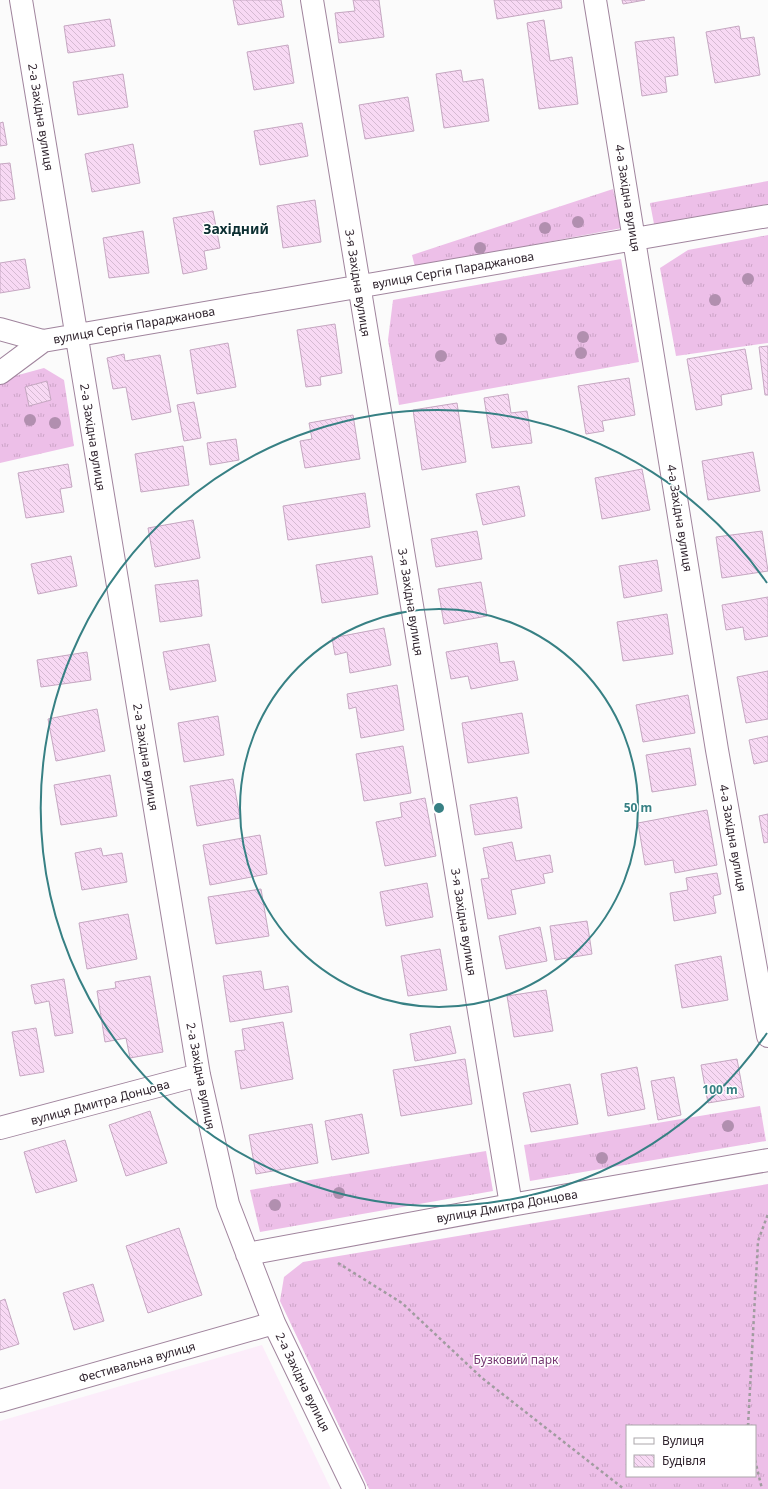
<svg xmlns="http://www.w3.org/2000/svg" width="768" height="1489" font-family="'Noto Sans',sans-serif">
<defs>
<pattern id="grass-tufts" width="24" height="20" patternUnits="userSpaceOnUse"><rect width="24" height="20" fill="#edbfe8"/><path d="M3 7l-1-3M5 7V3M7 7l1-3M15 17l-1-3M17 17v-4M19 17l1-3" fill="none" stroke="#cca4c7"/></pattern>
<pattern id="building-back-hatch" width="6" height="6" patternUnits="userSpaceOnUse"><rect width="6" height="6" fill="#f8d9f4"/><path d="M-1 5l2 2M0 0l6 6M5-1l2 2" fill="none" stroke="#d5bad2"/></pattern>
</defs>
<rect width="100%" height="100%" fill="#fbfbfb"/>
<path fill="#fcedfa" d="M262 1345 331 1489H0V1421Z"/>
<path fill="url(#grass-tufts)" fill-rule="evenodd" d="M768 181V204L654 224 650 203Z
M613 189 622 228 415 267 412 255Z
M768 235V343L676 356 660 268 688 250Z
M621 259 639 362 399 405 388 340 393 300Z
M44 368 64 380 74 446 0 463V380Z
M760 1106 766 1141 530 1181 524 1145Z
M486 1151 493 1191 260 1232 250 1190Z
M768 1184V1489H369L280 1301 284 1277 303 1262ZM627 1426H755V1476H627Z"/>
<path fill="url(#building-back-hatch)" stroke="#c5a7c1" d="M233 0H281L284 17 238 25Z
M353 0H379L384 37 339 43 335 13 355 11Z
M494 0H561L562 8 497 19Z
M622 0H645L623 4Z
M110 19 115 46 68 53 64 26Z
M544 20 550 61 572 57 578 104 539 109 527 23Z
M739 26 741 39 754 37 760 75 715 83 706 32Z
M674 37 678 75 665 77 667 92 642 96 635 42Z
M288 45 294 83 254 90 247 52Z
M461 70 463 82 483 79 489 121 444 128 436 74Z
M123 74 128 107 78 115 73 82Z
M408 97 414 131 365 139 359 105Z
M3 122 7 145 0 146V123Z
M302 123 308 156 260 165 254 131Z
M133 144 140 183 92 192 85 154Z
M10 163 15 199 0 201V164Z
M315 200 321 242 283 248 277 206Z
M213 211 220 248 204 251 207 269 183 274 173 218Z
M143 231 149 273 109 278 103 238Z
M25 259 30 288 0 293V263Z
M335 324 342 373 320 377 321 385 306 387 297 330Z
M228 343 236 387 197 394 190 350Z
M768 346V395H765L759 347Z
M745 349 752 389 721 395 722 405 696 410 687 359Z
M124 354 125 361 160 355 171 412 132 420 126 387 113 389 107 358Z
M629 378 635 415 602 421 604 431 586 434 578 386Z
M47 381 51 400 29 406 25 387Z
M508 394 511 413 527 411 532 443 492 448 484 398Z
M194 402 201 438 184 441 177 405Z
M457 403 466 462 422 470 413 410Z
M353 415 360 459 305 468 300 441 312 439 309 423Z
M236 439 239 460 210 465 207 443Z
M183 446 189 485 141 492 135 454Z
M753 452 760 491 708 500 702 461Z
M68 464 72 487 60 489 64 512 26 518 18 473Z
M642 469 650 510 602 519 595 478Z
M519 486 525 516 483 525 476 494Z
M365 493 370 527 288 540 283 506Z
M193 520 200 558 155 567 148 528Z
M477 531 482 559 436 567 431 539Z
M762 531 768 571 722 578 716 537Z
M71 556 77 586 38 594 31 564Z
M372 556 378 594 322 603 316 565Z
M657 560 662 591 624 598 619 566Z
M198 580 202 616 160 622 155 585Z
M481 582 487 616 444 624 438 589Z
M768 597V636L745 640 743 627 726 630 722 605Z
M667 614 673 654 623 661 617 622Z
M384 628 391 665 350 673 347 652 335 655 332 638Z
M497 643 500 663 514 661 518 680 471 689 468 676 451 679 446 652Z
M209 644 216 681 170 690 163 652Z
M87 652 91 680 41 687 37 660Z
M768 671V719L746 723 737 677Z
M397 685 404 730 361 738 356 707 349 709 347 694Z
M688 695 695 733 643 742 636 705Z
M97 709 105 751 56 761 48 719Z
M522 713 529 753 468 763 462 723Z
M218 716 224 755 184 762 178 723Z
M768 736V761L754 764 749 740Z
M403 746 411 793 364 801 356 754Z
M690 748 696 785 652 792 646 755Z
M110 775 117 816 61 825 54 785Z
M233 779 240 818 197 826 190 786Z
M517 797 522 828 475 835 470 805Z
M425 798 436 856 385 866 376 822 402 817 400 803Z
M707 810 717 865 675 873 673 860 645 865 638 823Z
M768 814V842L764 843 759 816Z
M260 835 267 874 210 885 203 845Z
M512 842 516 861 550 855 553 872 543 874 545 883 511 890 516 914 488 919 481 879 489 878 483 848Z
M101 848 103 856 122 853 127 882 82 890 75 853Z
M717 873 721 894 713 896 716 913 674 921 670 893 688 890 686 878Z
M427 883 433 917 386 926 380 892Z
M261 889 269 936 216 944 208 897Z
M128 914 137 959 87 969 79 923Z
M587 921 592 954 555 960 550 926Z
M540 927 547 961 506 969 499 936Z
M440 949 447 990 408 996 401 956Z
M721 956 728 1000 682 1008 675 965Z
M261 971 264 990 288 986 292 1012 230 1022 223 976Z
M150 976 163 1052 130 1058 126 1038 105 1042 97 991 116 988 115 982Z
M64 979 73 1033 55 1036 49 1001 35 1004 31 985Z
M546 990 553 1031 514 1037 507 996Z
M283 1022 293 1079 241 1089 235 1051 245 1050 242 1029Z
M450 1026 456 1053 415 1061 410 1034Z
M36 1028 44 1072 20 1076 12 1032Z
M465 1059 472 1104 401 1116 393 1070Z
M737 1059 744 1097 708 1103 701 1065Z
M637 1067 645 1109 608 1116 601 1074Z
M674 1077 681 1115 658 1120 651 1081Z
M570 1084 578 1124 531 1132 523 1093Z
M150 1111 167 1163 126 1176 109 1125Z
M362 1114 369 1153 332 1160 325 1121Z
M312 1124 318 1163 256 1174 249 1135Z
M65 1140 77 1181 36 1193 24 1152Z
M179 1228 202 1295 148 1313 126 1246Z
M93 1284 104 1321 74 1330 63 1293Z
M5 1299 19 1344 0 1350V1301Z"/>
<g fill="none" stroke-linecap="round" stroke-linejoin="round">
<g stroke="#a0849d" stroke-width="24">
<path id="minor" d="M21 0 199 1075 228 1204 274 1323 354 1489
M312 0 511 1205
M595 0 717 750 768 1036
M0 329 43 341 768 216
M0 373 43 341
M0 1128 199 1075
M247 1254 511 1205 768 1160
M0 1401 274 1323"/>
</g>
<path stroke="#a19ca0" stroke-width="2.5" stroke-dasharray="3 3" stroke-linecap="butt" d="M338 1263 402 1303 482 1378 624 1489
M748 1426 758 1241 768 1214
M755 1460 762 1489"/>
<use href="#minor" stroke="#fff" stroke-width="22"/>
</g>
<g fill="#b18faf">
<circle cx="578" cy="222" r="6"/>
<circle cx="545" cy="228" r="6"/>
<circle cx="480" cy="248" r="6"/>
<circle cx="748" cy="279" r="6"/>
<circle cx="715" cy="300" r="6"/>
<circle cx="583" cy="337" r="6"/>
<circle cx="501" cy="339" r="6"/>
<circle cx="581" cy="353" r="6"/>
<circle cx="441" cy="356" r="6"/>
<circle cx="30" cy="420" r="6"/>
<circle cx="55" cy="423" r="6"/>
<circle cx="728" cy="1126" r="6"/>
<circle cx="602" cy="1158" r="6"/>
<circle cx="339" cy="1193" r="6"/>
<circle cx="275" cy="1205" r="6"/>
</g>
<g fill="none" stroke="#378084" stroke-width="2">
<circle cx="439" cy="808" r="199"/>
<path d="M767 1033A398 398 0 1 1 767 583"/>
</g>
<g text-anchor="middle" dominant-baseline="central" stroke-width="3" stroke-linejoin="round" paint-order="stroke">
<g font-size="12" fill="#30242e" stroke="#fff">
<text transform="translate(41 117) rotate(81)">2-а Західна вулиця</text>
<text transform="translate(628 198) rotate(81)">4-а Західна вулиця</text>
<text transform="translate(453 270) rotate(-10)">вулиця Сергія Параджанова</text>
<text transform="translate(358 283) rotate(81)">3-я Західна вулиця</text>
<text transform="translate(134 325) rotate(-10)">вулиця Сергія Параджанова</text>
<text transform="translate(93 437) rotate(81)">2-а Західна вулиця</text>
<text transform="translate(680 518) rotate(81)">4-а Західна вулиця</text>
<text transform="translate(411 602) rotate(81)">3-я Західна вулиця</text>
<text transform="translate(146 757) rotate(81)">2-а Західна вулиця</text>
<text transform="translate(733 838) rotate(80)">4-а Західна вулиця</text>
<text transform="translate(464 922) rotate(81)">3-я Західна вулиця</text>
<text transform="translate(201 1076) rotate(79)">2-а Західна вулиця</text>
<text transform="translate(100 1102) rotate(-15)">вулиця Дмитра Донцова</text>
<text transform="translate(507 1206) rotate(-10)">вулиця Дмитра Донцова</text>
<text transform="translate(137 1362) rotate(-16)">Фестивальна вулиця</text>
<text transform="translate(303 1382) rotate(64)">2-а Західна вулиця</text>
</g>
<g font-size="12" fill="#753671" stroke="#fff">
<text x="516" y="1359">Бузковий парк</text>
</g>
<g font-size="14" font-weight="bold" fill="#0c2f32" stroke="#fff">
<text x="236" y="228">Західний</text>
</g>
</g>
<circle cx="439" cy="808" r="6" fill="#378084" stroke="#fff" stroke-width="2"/>
<g font-size="12" text-anchor="middle" font-weight="bold" fill="#378084" stroke="#fff" stroke-width="3" stroke-linejoin="round" paint-order="stroke">
<text x="638" y="812">50 m</text>
<text x="720" y="1094">100 m</text>
</g>
<rect x="626" y="1425" width="130" height="52" fill="#ffffff" stroke="#aca7ab"/>
<rect x="634" y="1438" width="20" height="6" fill="#ffffff" stroke="#aca7ab"/>
<text x="662" y="1445" font-size="12" fill="#30242e">Вулиця</text>
<rect x="634" y="1455" width="20" height="12" fill="url(#building-back-hatch)" stroke="#aca7ab"/>
<text x="662" y="1465" font-size="12" fill="#30242e">Будівля</text>
</svg>
